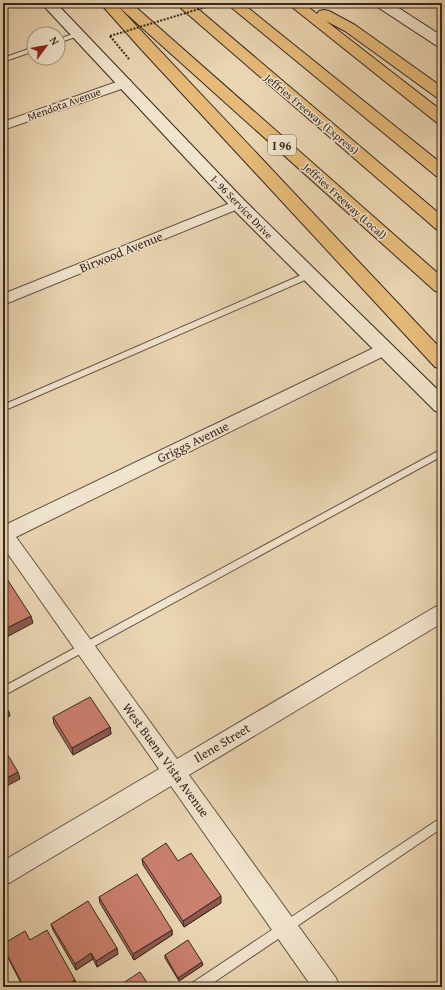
<svg xmlns="http://www.w3.org/2000/svg" width="445" height="990" font-family="'Gentium Book Plus',serif">
<rect width="100%" height="100%" fill="#ead5b2"/>
<filter id="stains"><feTurbulence type="fractalNoise" baseFrequency=".005" numOctaves="4"/><feColorMatrix values="0 0 0 0 .2 0 0 0 0 .09 0 0 0 0 .02 0 0 0 .5 -.17"/></filter>
<radialGradient id="worn" r=".72"><stop offset=".6" stop-color="#630" stop-opacity="0"/><stop offset="1" stop-color="#630" stop-opacity=".3"/></radialGradient>
<g fill="none" stroke-linecap="round" stroke-linejoin="round">
<g stroke="#625244" stroke-width="2">
<path id="lane" d="M79 32 82 34 81 35 58 43V39Z
M34 47V51L3 62V58Z
M306 273H312L313 275 312 277 3 411V405Z
M442 449V456L3 696V687Z
M442 817V828L207 987H190L192 983Z"/>
</g>
<g stroke="#625244" stroke-width="2">
<path id="street" d="M125 79 130 80 131 83 130 86 3 130V122Z
M238 200 243 201 245 204 243 207 3 305V294Z
M384 343 390 345 392 349 390 353 16 537 177 759 435 607 442 605V623L189 775 336 978 339 987H312L171 786 11 882 3 885V861L159 769 3 547V526Z"/>
</g>
<g stroke="#34271f" stroke-width="2">
<path id="secondary" d="M41 3H56L244 200 442 394V413L435 411 232 208Z
M374 3H391L442 36V47L437 46 376 6Z"/>
</g>
<g stroke="#34271f" stroke-width="2">
<path id="highway" d="M100 3H115L442 350V369L435 367 140 48Z
M118 3H131L442 277V293L435 291 119 7Z
M175 3H191L442 216V231L436 229Z
M226 3H242L442 164V177L436 176Z
M287 3H303L317 14 319 11 324 10 329 11 355 25 442 87V99L436 97 345 31 326 21 442 111V124L436 122Z"/>
</g>
<path stroke="#34271f" stroke-width="2" stroke-dasharray="2 1.5" stroke-linecap="butt" d="M357 3 364 7
M110 36 129 59"/>
<use href="#lane" fill="#f1e4cd" fill-rule="evenodd"/>
<use href="#street" fill="#f1e4cd" fill-rule="evenodd"/>
<use href="#secondary" fill="#f1e4cd" fill-rule="evenodd"/>
<use href="#highway" fill="#e5ba79" fill-rule="evenodd"/>
<path stroke="#34271f" stroke-width="2" stroke-dasharray="2 1.5" stroke-linecap="butt" d="M110 36 219 3"/>
</g>
<path fill="#af6d5f" stroke="#34271f" d="M53 717 110 727 111 734 73 755 54 724Z
M142 859 178 861 221 903 184 927 143 865Z
M99 897 172 930V935L134 960 100 903Z
M51 924 118 954 97 967 93 959 76 970 53 930Z
M30 940 75 980 76 985 73 987H23L4 950 3 948V944Z
M165 955 203 965 179 981 165 958Z"/>
<path fill="#8e594d" stroke="#34271f" d="M31 616 33 623 3 639V630Z
M9 712 10 716 3 720V716Z
M110 727 111 734 73 755 72 748Z
M18 772 20 779 3 788V780Z
M221 896V903L184 927 183 921Z
M172 930V935L134 960 133 954Z
M117 948 118 954 97 967 96 961Z
M91 953 93 959 76 970 75 964Z
M202 962 203 965 179 981 178 978Z
M75 980 76 985 73 987H63Z"/>
<path fill="#cb7f6e" stroke="#34271f" d="M7 579 31 616 3 630V581Z
M90 697 110 727 72 748 53 717Z
M3 702 9 712 3 716Z
M3 747 18 772 3 780Z
M166 843 178 861 191 853 221 896 183 921 142 859Z
M137 874 172 930 133 954 99 897Z
M88 901 117 948 96 961 91 953 75 964 51 924Z
M47 930 75 980 63 987H24L3 947V944L25 931 30 940Z
M188 940 202 962 178 978 165 955Z
M140 972 150 987H117Z
M3 975 9 987H3Z"/>
<g text-anchor="middle" dominant-baseline="central" stroke-width="3" stroke-linejoin="round" paint-order="stroke">
<g font-size="11" fill="#34271f" stroke="#f1e4cd">
<text transform="translate(64 104) rotate(-20)">Mendota Avenue</text>
<text transform="translate(312 114) rotate(40)">Jeffries Freeway (Express)</text>
<text transform="translate(345 201) rotate(42)">Jeffries Freeway (Local)</text>
<text transform="translate(242 207) rotate(46)">I- 96 Service Drive</text>
</g>
<rect fill="#f1e4cd" stroke="#6d6053" stroke-width="1" x="268" y="135" width="28" height="20" rx="3"/>
<g font-size="12" font-weight="bold" fill="#34271f">
<text x="282" y="145">I 96</text>
</g>
<g font-size="13" fill="#34271f" stroke="#f1e4cd">
<text transform="translate(121 252) rotate(-22)">Birwood Avenue</text>
<text transform="translate(193 442) rotate(-26)">Griggs Avenue</text>
<text transform="translate(222 743) rotate(-31)">Ilene Street</text>
<text transform="translate(166 760) rotate(54)">West Buena Vista Avenue</text>
</g>
</g>
<rect width="445" height="990" fill="none" stroke="#ead5b2" stroke-width="16"/>
<rect x="4" y="4" width="437" height="982" fill="none" stroke="#34271f" stroke-width="2"/>
<rect x="8" y="8" width="429" height="974" fill="none" stroke="#34271f"/>
<g transform="translate(46 46) rotate(58)"><circle r="19" fill="#f1e4cd" stroke="#a59887"/>
<path d="M0-3L7 15L0 10L-7 15Z" fill="#8f2418"/>
<text y="-6" font-size="11" font-weight="bold" text-anchor="middle" fill="#34271f">N</text>
</g>
<rect width="100%" height="100%" filter="url(#stains)"/>
<rect width="100%" height="100%" fill="url(#worn)"/>
</svg>
